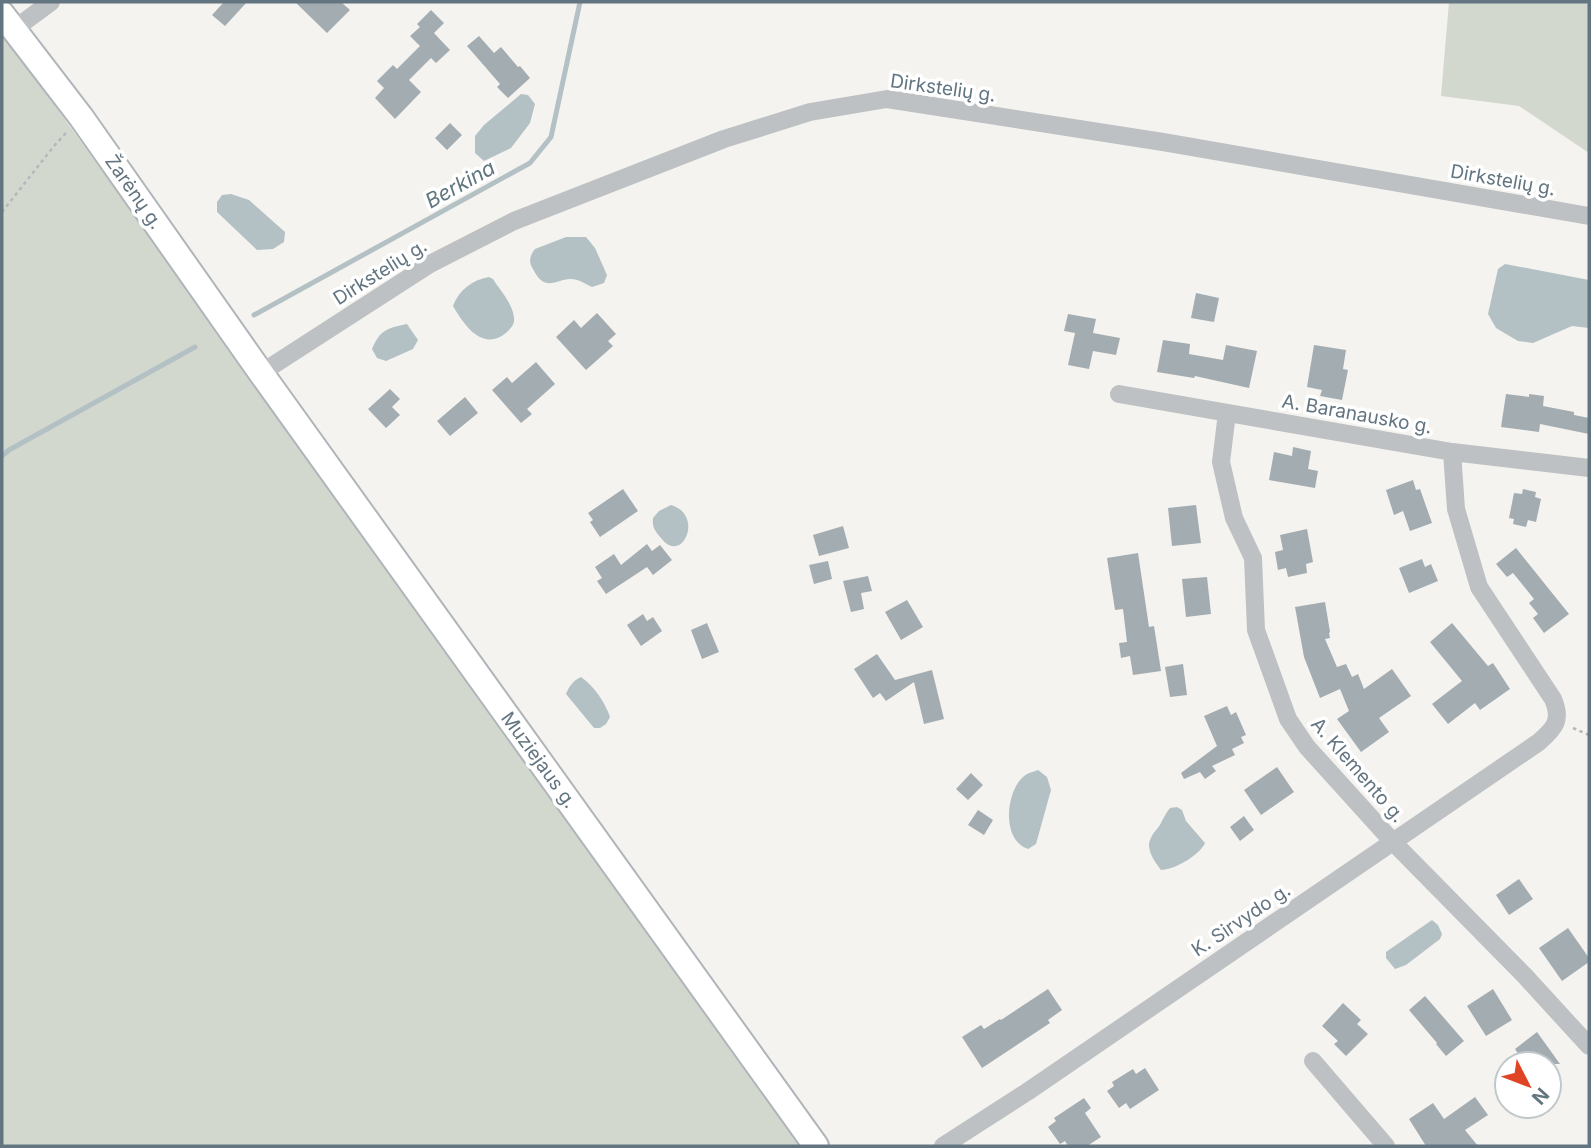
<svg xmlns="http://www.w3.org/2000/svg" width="1591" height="1148" font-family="Inter,sans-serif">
<rect width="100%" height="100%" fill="#f4f3ef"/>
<path fill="#d3d8cf" d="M1449 2H1589V153L1519 106 1441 96Z
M2 36 27 67 254 381 800 1146H2Z"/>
<path fill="#b3c1c4" d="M521 94 528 95 535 104 530 123 511 148 484 161 475 153V136L484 125Z
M231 194 249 200 285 232 284 242 273 249 257 250 217 212V202L222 195Z
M566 237H586L595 248 607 275 604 283 592 287C587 285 582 281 577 280 559 274 547 297 533 269 528 261 530 256 535 249Z
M1505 264 1589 280V328L1572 326 1533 343 1518 341 1496 328 1488 314 1498 269Z
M489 277 493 279C500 290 513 304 514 318 515 324 511 328 507 332 483 353 464 325 453 306 459 290 472 280 489 277Z
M407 324 418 340 413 349 386 361 377 358 372 349C380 330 387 328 407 324Z
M671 505C705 515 682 566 661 538 655 531 652 527 653 518L659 511Z
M581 677C594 686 605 702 610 717L606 724 600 728H594L566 694C570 685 573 681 581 677Z
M1038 770 1047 777 1051 790 1036 844 1028 849C1001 840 1006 792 1023 777 1027 773 1033 772 1038 770Z
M1177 807 1182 810 1186 821 1205 843C1200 855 1174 870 1161 870 1154 861 1145 848 1151 838 1153 832 1159 828 1161 823 1164 817 1166 813 1170 808Z
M1432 920 1438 925 1442 934 1440 939 1406 965 1395 969 1386 958V952Z"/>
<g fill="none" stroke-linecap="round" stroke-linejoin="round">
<path stroke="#b3c1c4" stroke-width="5" d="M254 315 530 163 551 137 580 2
M2 456 9 450 195 347"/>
</g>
<path fill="#a3acb1" d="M224 2H247L225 26 212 15Z
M295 2H341L350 10 327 33Z
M431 10 444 23 434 33 450 50 436 63 431 58 409 80 421 92 395 119 375 98 384 88 377 81 393 65 397 69 420 46 410 36 420 27 417 24Z
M479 36 494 53 501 47 518 67 520 66 530 78 508 98 497 87 500 84 467 46Z
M450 123 462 135 447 150 435 138Z
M1196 293 1219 298 1214 322 1191 318Z
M597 313 616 334 608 341 613 346 586 370 556 337 574 320 581 328Z
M1068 314 1096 319 1093 333 1120 338 1116 355 1093 351 1089 369 1068 365 1075 333 1064 331Z
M1163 340 1190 344 1189 354 1223 360 1226 345 1257 351 1249 388 1195 376 1194 378 1157 372Z
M1314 345 1346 350 1343 369 1348 370 1342 400 1320 396 1322 390 1307 387Z
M536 362 555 384 527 409 532 414 521 423 492 390 507 377 512 383Z
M390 389 400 399 392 407 400 415 386 428 368 409Z
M1506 394 1529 397V394L1544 396 1543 406 1574 412V415L1589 418V434L1540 424 1539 432 1501 427Z
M465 397 478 413 450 436 437 421Z
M1293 447 1311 451 1308 469 1318 471 1315 488 1269 480 1274 452 1292 456Z
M1413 480 1416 490 1420 489 1432 523 1410 531 1403 511 1394 515 1386 490Z
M623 489 638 511 600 537 590 522 593 520 588 513Z
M1523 489 1536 492 1535 497 1541 499 1536 522 1528 520 1526 527 1513 524 1514 519 1509 518 1514 493 1522 494Z
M1196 505 1201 543 1172 546 1168 508Z
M843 526 849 548 819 556 813 535Z
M1307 529 1313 562 1306 564 1307 573 1288 577 1286 568 1278 570 1275 552 1283 550 1280 535Z
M647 544 652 551 660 545 672 560 653 575 647 567 606 594 597 581 602 578 595 567 614 554 621 565Z
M1516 548 1569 614 1544 633 1533 618 1538 614 1529 603 1534 599 1513 573 1507 577 1496 564Z
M1138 553 1149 627 1154 626 1161 671 1133 675 1130 656 1121 658 1119 643 1127 642 1123 609 1115 610 1107 558Z
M1422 559 1425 567 1431 564 1438 581 1409 593 1399 568Z
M828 561 832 579 814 584 809 565Z
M868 576 872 591 861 593 864 609 851 612 843 581Z
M1207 577 1211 614 1186 617 1182 579Z
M907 600 923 627 901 640 885 612Z
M1325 602 1330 632 1329 633 1330 638 1325 639 1337 667 1346 664 1352 677 1358 674 1364 689 1392 669 1411 696 1379 718 1389 732 1361 752 1337 719 1349 711 1340 689 1320 698 1304 657 1295 607Z
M643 614 647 621 653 617 662 631 641 646 627 625Z
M707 623 719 652 702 659 691 630Z
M1452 623 1488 666 1493 663 1510 689 1480 710 1475 703 1448 724 1432 704 1462 681 1430 642Z
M877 654 895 680 932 670 944 719 924 724 914 682 886 701 880 693 873 698 854 669Z
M1183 664 1187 695 1170 697 1165 667Z
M1227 706 1231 715 1236 712 1246 735 1241 737 1244 743 1232 749 1235 755 1212 766 1216 771 1205 779 1200 772 1184 779 1181 773 1217 746 1204 716Z
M1277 767 1294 792 1261 815 1244 790Z
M971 773 983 785 968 800 956 789Z
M978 810 993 820 984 835 968 825Z
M1244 816 1254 830 1240 841 1230 827Z
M1519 879 1533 899 1509 915 1496 895Z
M1568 928 1589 958V962L1562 981 1539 948Z
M1048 989 1062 1010 1048 1020 1050 1023 982 1068 962 1037 981 1025 984 1029 1000 1019 1001 1020Z
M1493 989 1512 1020 1486 1036 1467 1006Z
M1425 996 1464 1041 1446 1056 1436 1044 1437 1043 1409 1010Z
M1343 1003 1361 1020 1357 1024 1368 1034 1346 1056 1334 1044 1338 1041 1322 1026Z
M1537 1032 1560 1064H1525L1515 1049Z
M1145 1068 1159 1090 1130 1109 1126 1103 1119 1108 1107 1091 1114 1086 1112 1082 1133 1069 1136 1074Z
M1475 1097 1488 1115 1465 1130 1478 1146H1426L1409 1119 1433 1103 1444 1119Z
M1084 1098 1091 1108 1085 1113 1101 1137 1087 1146H1068L1065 1141 1060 1144 1048 1127 1056 1121 1054 1118Z"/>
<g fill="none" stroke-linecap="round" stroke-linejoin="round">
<g stroke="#afb5b9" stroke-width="28">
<path id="secondary" d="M2 14 81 117 261 373 816 1146"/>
</g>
<path stroke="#b5b8ba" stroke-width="2.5" stroke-dasharray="3.5 3.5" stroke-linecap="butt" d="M2 212 54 146 67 132
M1573 728 1589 735"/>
<path stroke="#bdc1c4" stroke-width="18" d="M13 30 51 2
M261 373 430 264 514 221 724 139 810 112 887 99 1163 142 1589 216
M1119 394 1452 452 1589 468
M1227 413 1221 462 1234 518 1253 558 1256 630 1288 719 1307 747 1393 842 1525 976 1589 1046
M1313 1061 1386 1146
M943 1146 1027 1092 1539 742C1555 728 1562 720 1553 699L1479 587 1456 509 1452 452"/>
<use href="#secondary" stroke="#fff" stroke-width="24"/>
</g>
<g text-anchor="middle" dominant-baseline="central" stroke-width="7" stroke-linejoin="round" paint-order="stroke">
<g font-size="19" fill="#637580" stroke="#fff">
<text transform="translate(943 88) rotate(8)">Dirkstelių g.</text>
<text transform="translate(1503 180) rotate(10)">Dirkstelių g.</text>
<text transform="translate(134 192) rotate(55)">Žarėnų g.</text>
<text transform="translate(380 272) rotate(-32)">Dirkstelių g.</text>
<text transform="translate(1357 414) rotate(10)">A. Baranausko g.</text>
<text transform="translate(539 760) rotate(54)">Muziejaus g.</text>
<text transform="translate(1358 770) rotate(49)">A. Klemento g.</text>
<text transform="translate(1241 920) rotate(-34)">K. Sirvydo g.</text>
</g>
<g font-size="21" font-style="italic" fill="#5f777e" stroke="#fff">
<text transform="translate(460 184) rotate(-29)">Berkina</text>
</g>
</g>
<rect width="1591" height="1148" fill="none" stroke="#637580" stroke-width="7"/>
<g transform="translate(1528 1085) rotate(132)"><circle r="33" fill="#ffffff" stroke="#c1c8cc" stroke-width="2"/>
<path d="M0-5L12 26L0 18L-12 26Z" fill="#df4424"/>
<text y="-10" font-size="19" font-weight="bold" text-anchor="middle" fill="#637580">N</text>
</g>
</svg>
